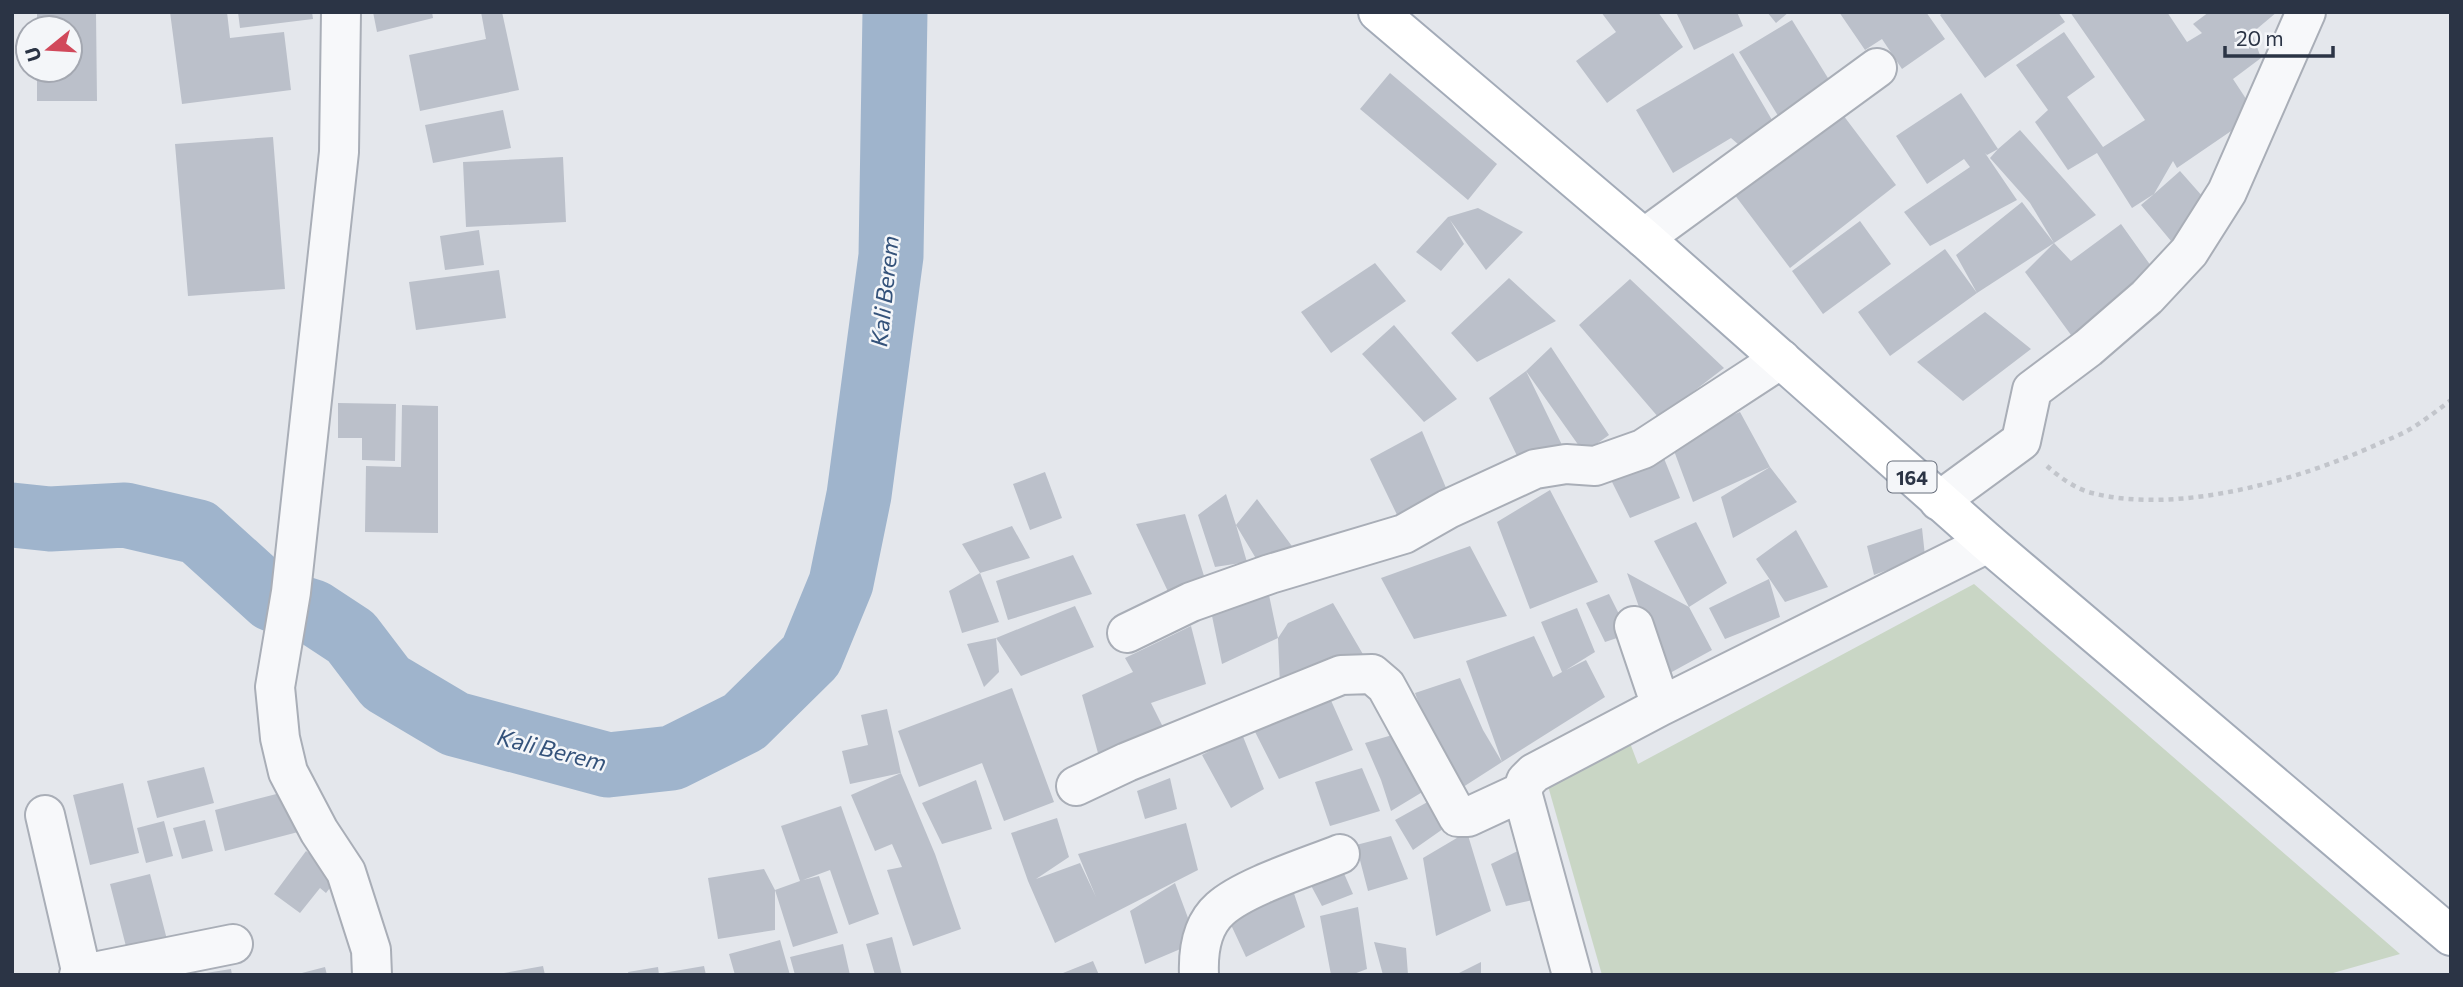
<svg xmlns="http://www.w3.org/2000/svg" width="2463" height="987" font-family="Commissioner,sans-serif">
<rect width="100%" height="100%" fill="#e4e7ec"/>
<path fill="#c9d6c5" d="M1974 584 2400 954 2326 975H1602L1546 779 1625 730 1638 764Z"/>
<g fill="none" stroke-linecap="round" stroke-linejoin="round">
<path stroke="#9fb4cc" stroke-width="65" d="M12 515 50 519 125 515 198 532 272 599 313 612 351 637 386 683 455 724 608 765 672 758 744 722 811 656 841 583 859 495 891 256 895 12"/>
</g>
<path fill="#bbc0ca" d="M170 12H227L230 38 284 32 291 90 182 104Z
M238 12H312L313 19 240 28Z
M373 12H432L433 18 377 32Z
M481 12H502L519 90 420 111 409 55 486 39Z
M1601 12H1658L1683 47 1607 103 1576 61 1616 32Z
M1676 12H1737L1743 26 1694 50Z
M1767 12H1789L1776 23Z
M1839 12H1926L1945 39 1902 69 1882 39 1865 50Z
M1944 12H2058L2065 22 1985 78 1940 15Z
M2070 12H2167L2187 42 2202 33 2193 24 2209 12H2277L2252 33 2261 58 2233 79 2256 114 2177 168 2173 161 2154 194 2180 171 2211 206 2171 241 2141 205 2154 194 2132 208 2097 153 2068 170 2035 122 2048 110 2016 65 2064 32 2095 77 2067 97 2103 147 2145 120Z
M37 13H96L97 101H37V70H70V28H37Z
M1792 20 1836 91 1783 124 1739 52Z
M1733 53 1779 132 1747 152 1731 138 1673 173 1636 110Z
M1390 73 1497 164 1468 200 1360 109Z
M1961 93 1998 149 2020 130 2096 215 2054 243 2030 203 1990 158 1998 149 1987 155 1985 153 2017 200 1930 246 1904 212 1970 167 1964 159 1927 184 1896 136Z
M1837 107 1896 185 1790 268 1731 190Z
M503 110 511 148 433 163 425 125Z
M273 137 285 289 188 296 175 144Z
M563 157 566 222 466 227 463 162Z
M2022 202 2054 243 1977 293 1890 356 1858 312 1945 249 1977 293 1956 255Z
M1478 208 1523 232 1486 270 1450 220 1464 244 1441 271 1416 252 1448 217Z
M1860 221 1891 264 1823 314 1792 271Z
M2121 224 2156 273 2071 335 2025 272 2054 243 2071 261Z
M479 230 484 265 445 270 440 236Z
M1375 263 1406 301 1331 353 1301 312Z
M499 270 506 318 416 330 409 282Z
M1509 278 1556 321 1477 362 1451 333Z
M1630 279 1724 368 1659 418 1579 325Z
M1985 312 2031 349 1963 401 1917 362Z
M1394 325 1457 399 1424 422 1362 354Z
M1551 347 1609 435 1584 453 1526 371 1563 447 1521 464 1489 398 1526 371Z
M338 403 396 404 395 461 362 460V438H338Z
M402 405 438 406V533L365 532 366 466 401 467Z
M1740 412 1770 467 1797 502 1733 538 1721 497 1770 467 1693 502 1670 440Z
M1422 431 1452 502 1400 521 1370 459Z
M1659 446 1680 498 1630 518 1608 474Z
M1045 472 1062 518 1030 530 1013 484Z
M1550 490 1598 582 1530 609 1497 522Z
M1226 494 1236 525 1257 499 1303 561 1270 582 1236 525 1247 562 1215 567 1198 515Z
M1185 514 1208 589 1172 600 1136 524Z
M1696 522 1727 583 1689 607 1712 650 1670 673 1646 627 1627 573 1689 607 1654 541Z
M1012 526 1030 558 980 573 962 544Z
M1922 528 1925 556 1874 575 1867 546Z
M1796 530 1828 587 1785 602 1756 559Z
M1470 546 1507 616 1414 639 1381 578Z
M1073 555 1092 594 1008 620 996 581Z
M980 573 999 622 962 633 949 591Z
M1769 579 1780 617 1725 639 1709 608Z
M1609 594 1629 634 1605 642 1586 603Z
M1269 595 1278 638 1288 623 1333 603 1364 656 1280 686 1278 638 1222 664 1212 616Z
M1075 606 1094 647 1021 676 996 638Z
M1577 608 1595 652 1566 670 1586 660 1605 697 1502 762 1466 661 1534 636 1553 677 1562 672 1541 622Z
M1191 626 1206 684 1151 703 1163 727 1101 764 1082 695 1133 672 1125 658Z
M996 638 999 672 984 687 967 644Z
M1460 678 1483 730 1502 762 1460 789 1435 747 1415 693Z
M1012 688 1054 802 1004 821 982 763 919 787 898 731Z
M1329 696 1353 750 1279 779 1249 720Z
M887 709 901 773 935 854 961 929 913 946 887 870 902 867 892 844 875 851 851 795 901 773 850 784 842 751 868 745 861 715Z
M1406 731 1429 788 1391 811 1381 780 1365 743Z
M1242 734 1264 789 1231 808 1202 755Z
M204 767 214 803 157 818 147 781Z
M1362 768 1380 811 1330 826 1315 782Z
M1170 778 1177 809 1145 819 1137 791Z
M976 780 992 829 942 844 922 803Z
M123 783 139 853 90 865 73 795Z
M292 790 302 831 225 851 215 810Z
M1433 799 1450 824 1413 850 1395 820Z
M841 806 879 914 849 925 830 870 803 880 819 876 838 933 793 947 775 890 800 881 781 826Z
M1057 818 1069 857 1036 879 1080 863 1096 897 1078 854 1186 823 1198 870 1055 943 1028 881 1011 833Z
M205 820 213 851 182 859 173 828Z
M164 821 173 856 146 863 137 828Z
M1467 832 1491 911 1436 936 1423 858Z
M1391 836 1408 879 1368 891 1356 845Z
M1524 848 1537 899 1506 906 1491 864Z
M306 851 339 876 326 893 320 888 300 913 274 894Z
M1339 862 1353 894 1322 906 1301 867Z
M764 869 775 890V930L718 939 708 878Z
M150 874 171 955 131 966 110 884Z
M1290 881 1305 927 1246 957 1225 912Z
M1175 883 1197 942 1145 964 1130 911Z
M1358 907 1367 969 1351 975H1331L1320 916Z
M892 937 902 975H875L866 944Z
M780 940 790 975H735L729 954Z
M1374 942 1406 948 1408 975H1383Z
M843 944 850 975H795L790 957Z
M1093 961 1099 975H1058Z
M1481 962V975H1455Z
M543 966 545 975H504V973Z
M704 966 706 975H664L663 973Z
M325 967 327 975H299L298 974Z
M658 967 659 975H629L628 972Z
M231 969 232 975H206V973Z"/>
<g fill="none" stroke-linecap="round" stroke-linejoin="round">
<g stroke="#a9aeb7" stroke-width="42">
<path id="minor" d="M341 12 339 152 291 592 275 687 280 738 288 772 319 831 346 872 371 950 372 975
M1644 238 1877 68
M1939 501 2021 441 2032 390 2088 348 2147 297 2189 252 2227 192 2306 12
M1634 626 1661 706
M1127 633 1191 602 1270 574 1404 534 1448 509 1535 469 1566 464 1595 466 1643 449 1781 359
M1076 786 1127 762 1341 675 1372 674 1386 686 1458 817H1468L1522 792
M45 815 82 975
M79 975 233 944
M1199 975C1198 952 1202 925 1220 909 1244 887 1308 867 1340 854
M1572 975 1522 792 1526 781 1534 773 1661 706 1988 543"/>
</g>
<g stroke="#a3abb8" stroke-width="42">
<path id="major" d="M1378 12 1644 238 1988 543 2451 936"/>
</g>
<path stroke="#c2c5cb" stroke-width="4.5" stroke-dasharray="5 5" stroke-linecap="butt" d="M2047 466C2059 477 2076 489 2092 493 2178 515 2299 480 2378 444 2389 439 2401 435 2412 428 2425 420 2438 410 2451 400"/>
<use href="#minor" stroke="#f7f8fa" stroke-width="38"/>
<use href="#major" stroke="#fff" stroke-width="38"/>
</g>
<g text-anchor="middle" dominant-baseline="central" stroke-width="5" stroke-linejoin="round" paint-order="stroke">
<rect fill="#f4f6f9" stroke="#676e7b" stroke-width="2" x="1887.5" y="461.5" width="49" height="31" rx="5"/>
<g font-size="19" font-weight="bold" fill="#2b3445">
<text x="1912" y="477">164</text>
</g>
<g font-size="23" font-style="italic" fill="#34527a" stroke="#f4f6f9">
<text transform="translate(884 291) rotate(-84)">Kali Berem</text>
<text transform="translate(552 749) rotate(14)">Kali Berem</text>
</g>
</g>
<rect width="2463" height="987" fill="none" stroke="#2b3445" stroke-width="28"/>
<g transform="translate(49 49) rotate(252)"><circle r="33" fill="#f4f6f9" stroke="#a4a8b1" stroke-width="2"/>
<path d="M0-5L12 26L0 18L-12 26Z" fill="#d1495b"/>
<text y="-10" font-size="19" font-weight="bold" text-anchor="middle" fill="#2b3445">U</text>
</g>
<path d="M2225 46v10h108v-10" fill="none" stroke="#2b3445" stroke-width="3.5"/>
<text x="2236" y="46" font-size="21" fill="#2b3445" stroke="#f4f6f9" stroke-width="5" paint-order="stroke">20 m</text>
</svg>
